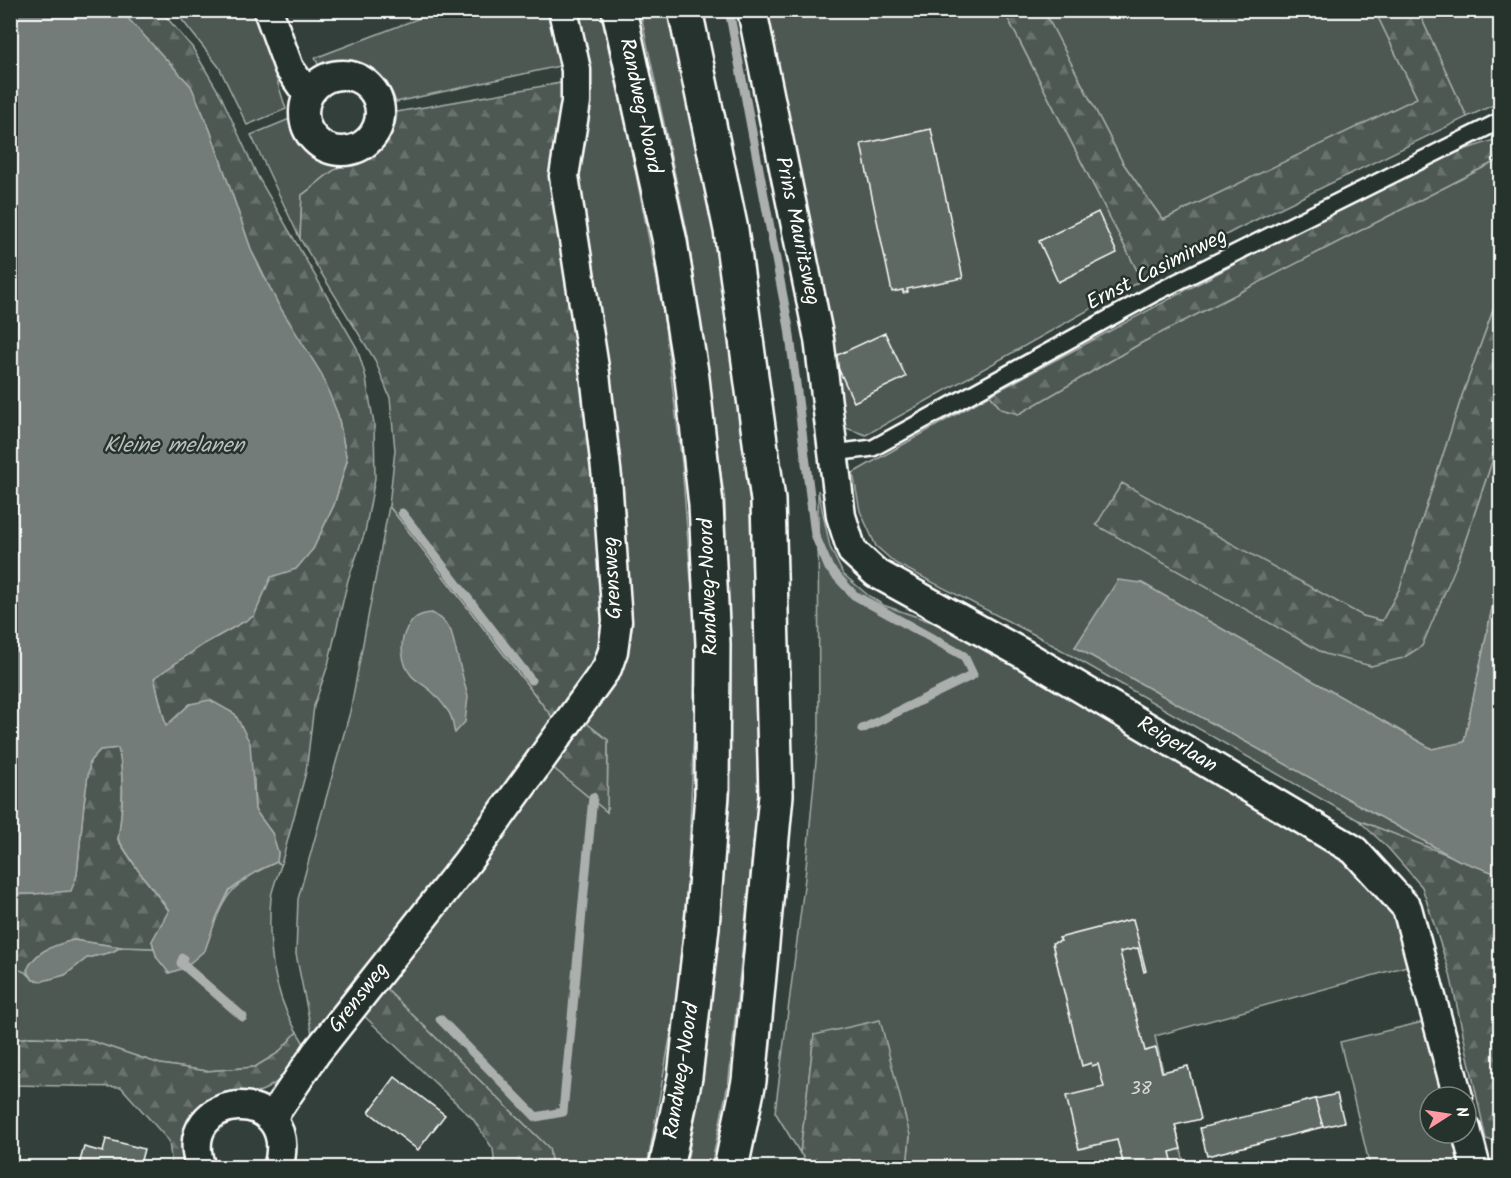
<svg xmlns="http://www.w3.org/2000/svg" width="1511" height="1178" font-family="Kalam,sans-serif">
<defs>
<pattern id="forest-firs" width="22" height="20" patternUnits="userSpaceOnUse" patternTransform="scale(1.5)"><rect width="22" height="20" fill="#4d5853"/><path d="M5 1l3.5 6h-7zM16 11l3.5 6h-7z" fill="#68716d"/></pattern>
</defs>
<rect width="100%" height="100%" fill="#333f3a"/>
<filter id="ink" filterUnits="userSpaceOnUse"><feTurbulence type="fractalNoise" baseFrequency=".0167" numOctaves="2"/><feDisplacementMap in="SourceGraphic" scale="12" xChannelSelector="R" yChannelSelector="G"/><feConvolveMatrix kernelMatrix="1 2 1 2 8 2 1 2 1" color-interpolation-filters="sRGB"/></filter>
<g filter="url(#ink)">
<path fill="#4d5853" stroke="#a6aca9" stroke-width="1.5" d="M554 10 564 65 396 102C382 62 357 56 319 66L315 58 438 11Z
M175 11H255L286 109 247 125 219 67Z
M574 11H600L631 149 663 310 682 464 695 632 694 726 688 877 676 1004 647 1167H552L549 1148 384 987 551 766 607 812 608 740 585 722 575 202Z
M640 11H667L670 25 715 234 750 503 758 797 729 1079 711 1167H686L703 1071 731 789 725 502 688 236Z
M766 11H1004L1142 280 866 435 843 427Z
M1044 11H1375L1417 98 1163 220 1123 163Z
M1418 11H1500V102L1467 117Z
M292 118C300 146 312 161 342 166L302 195 300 239 251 135Z
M1498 160 1500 163V291L1462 396 1400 588 1382 621 1363 616 1371 666 1459 559 1500 438V570L1464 743 1432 749 1142 583 1075 647 1458 860 1358 820 1037 636 895 563 876 546 860 511 853 473 990 395 1001 409 1019 414 1143 342Z
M818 490 830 547 843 574 869 596 883 605 998 645 1377 878 1418 963 1155 1036 1185 1167H907L910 1135 814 1035 800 1153 775 1112 805 878 819 729Z
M389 506 556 722 382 954 312 1034 296 954 298 899 350 712Z
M277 862 281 865C278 875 273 886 271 897 267 942 273 993 297 1032L278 1053 255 1067 207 1071 160 1064 85 1039 31 1037 11 1040 10 961C18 970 28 971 33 980L65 975 87 958 112 952 121 947 154 948 157 958 205 950C222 901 226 884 277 862Z
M1431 1020 1448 1097H1430V1133H1456L1464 1167H1370L1340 1042Z"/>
<path fill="url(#forest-firs)" stroke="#a6aca9" stroke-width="1.5" d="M121 11H161L192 47 221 96 258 177 357 348 365 374 374 424 375 478 365 532 348 580 328 665 314 706 306 772 281 865 277 862 278 852 272 833 255 810 254 779 190 704 166 726 154 678 204 644 254 616 271 577 313 549 334 505 347 461 338 415 278 304 252 252 210 130 191 87Z
M1004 11H1044L1123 163 1163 220 1417 98 1375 11H1418L1467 117 1237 229 1142 280Z
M566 82 585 371 606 628 595 665 556 722 389 506 395 450 390 398 375 360 300 239 302 195C315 186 327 173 341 166 348 163 357 164 364 161 384 153 396 133 397 112Z
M1500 138V163L1498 160 1143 342 1019 414 1001 409 990 395 1424 163Z
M1500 291V438L1459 559 1422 646 1403 658 1371 666 1325 654 1096 525 1122 483 1363 616 1382 621 1400 588 1462 396Z
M585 722 608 740 607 812 551 766Z
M119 748C124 779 123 808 118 840L138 870 169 911 152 941 154 948 121 947 73 940 27 970 30 974 17 969 11 961 10 894H34L77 875 84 803 90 761 100 750Z
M1358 820 1500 875V1143L1486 1139 1450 974 1422 887 1388 848Z
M384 987 549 1148 552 1167H495L493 1149 473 1119 363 1015Z
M880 1020 910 1135 907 1167H811L800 1153 814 1035Z
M297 1032C299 1036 303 1040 304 1045 305 1051 300 1056 296 1061 281 1082 263 1096 237 1095L190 1167 172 1168 169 1141 121 1087 11 1085 10 1040 31 1037 85 1039 160 1064 207 1071 255 1067 278 1053Z"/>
<path fill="#737b78" stroke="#abb0ae" stroke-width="1.5" d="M11 10 121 11 191 86 210 130 252 252 278 304 321 373 338 415 347 461 334 505 313 549 296 569 271 577 254 616 204 644 154 678 166 726 190 704 210 700 235 714 250 743 255 810 272 833 278 852 277 862 257 871 229 891 217 916 205 950 184 968 169 973 157 958 152 941 169 910 138 870 118 839C123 808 125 779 118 748L100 750 90 761 84 803 77 875 71 891 34 894H11Z
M1500 570V875L1458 860 1075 647 1118 580 1142 583 1432 749 1464 742Z
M432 613 442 619 451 631 468 697 465 722 455 733C452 725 454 719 448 711 443 704 437 696 430 690 424 685 416 681 411 675 402 664 399 643 406 630 413 618 418 614 432 613Z
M73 940 121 947 112 952 87 958 65 975 43 981 33 980 27 970C36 950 53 946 73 940Z"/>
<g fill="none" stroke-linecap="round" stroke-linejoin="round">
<path stroke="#abb0ae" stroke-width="9" d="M729 10 789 328 815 535 829 568 854 595 964 656 973 675 862 729
M402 513 531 680
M183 958 181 963 243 1017
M440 1019 536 1117 563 1112 593 797"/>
</g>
<path fill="#5f6964" stroke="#fff" stroke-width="1.5" d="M931 129 963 278 907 289 908 292 903 293V290L892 292 861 144Z
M1098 212 1117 253 1058 282 1039 241Z
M885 333 906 377 854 402 833 357Z
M1133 919 1146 971 1144 972 1138 948 1120 952 1145 1051 1156 1048 1162 1072 1188 1066 1201 1119 1175 1125 1181 1149 1170 1152 1174 1168H1116V1164L1123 1162 1117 1140 1079 1149 1066 1096 1104 1087 1098 1064 1092 1066 1091 1063 1082 1066 1052 943 1061 941 1059 938Z
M395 1077 445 1115 418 1150 369 1112Z
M1337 1094 1344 1122 1323 1127 1315 1099Z
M1315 1099 1323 1127 1207 1156 1200 1128Z
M106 1139 144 1149 139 1168H78L84 1147 103 1152Z"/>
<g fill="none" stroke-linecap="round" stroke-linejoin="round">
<g stroke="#fff" stroke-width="20">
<path id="lane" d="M834 453 873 448 1155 293 1500 121"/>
</g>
<g stroke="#fff" stroke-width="33">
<path id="street" d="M268 10 289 68 308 95
M752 10 819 339 841 516 852 551 876 573 1027 656 1354 850 1407 908 1458 1097
M304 113a38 38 0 1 1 76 0a38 38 0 1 1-76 0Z
M271 1119 316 1053 467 862 607 668 613 651 617 621 607 478 595 374 564 176 576 102V70L563 10
M1466 1129 1476 1168
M201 1168C172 1089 303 1082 278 1168"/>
</g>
<g stroke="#fff" stroke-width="38">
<path id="primary" d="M619 10 670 242 692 378 706 505 713 644 712 794 702 927 685 1077 666 1168
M685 10 731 230 768 500 776 795 749 1081 731 1168"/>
</g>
<use href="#lane" stroke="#26332d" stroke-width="15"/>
<use href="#street" stroke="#26332d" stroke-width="28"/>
<use href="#primary" stroke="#26332d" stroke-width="33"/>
</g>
</g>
<g text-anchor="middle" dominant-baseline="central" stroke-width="5" stroke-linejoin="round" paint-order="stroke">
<g font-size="18" fill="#d7dad8">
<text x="1141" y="1089">38</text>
</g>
<g font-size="21" fill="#fff" stroke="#26332d">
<text transform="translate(640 106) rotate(78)">Randweg-Noord</text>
<text transform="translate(797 231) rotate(78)">Prins Mauritsweg</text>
<text transform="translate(1157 270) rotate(-27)">Ernst Casimirweg</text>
<text transform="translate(613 578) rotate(-93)">Grensweg</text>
<text transform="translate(709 587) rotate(-92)">Randweg-Noord</text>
<text transform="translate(1177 745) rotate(31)">Reigerlaan</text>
<text transform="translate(359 998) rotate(-52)">Grensweg</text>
<text transform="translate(682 1071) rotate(-81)">Randweg-Noord</text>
</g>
<g font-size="22" font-style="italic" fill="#b9bdbc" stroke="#26332d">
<text x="174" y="446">Kleine melanen</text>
</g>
</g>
<rect width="1511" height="1178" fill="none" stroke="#26332d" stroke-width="36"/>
<rect x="18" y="18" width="1475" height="1142" fill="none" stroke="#fff" stroke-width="2" filter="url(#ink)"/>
<g transform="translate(1448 1115) rotate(78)"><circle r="28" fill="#26332d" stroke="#7d8581" stroke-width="1.5"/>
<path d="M0-4.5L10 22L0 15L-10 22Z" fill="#ff9aa2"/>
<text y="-9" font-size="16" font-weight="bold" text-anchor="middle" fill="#ffffff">N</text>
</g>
</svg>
